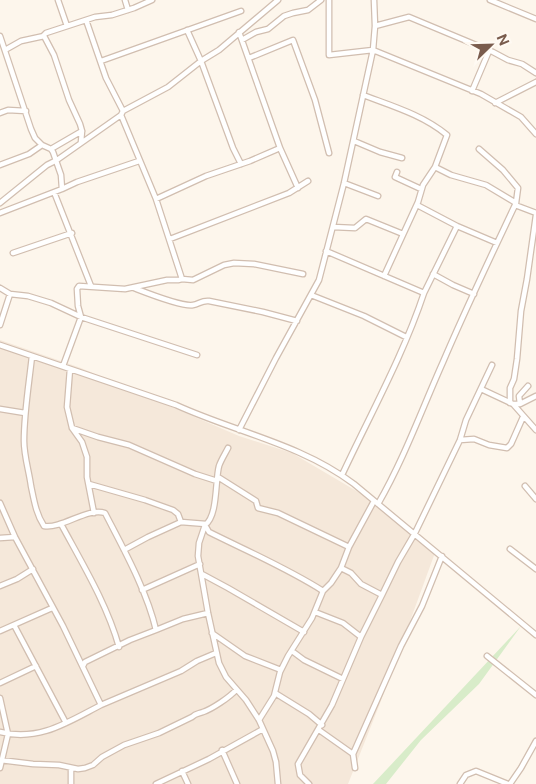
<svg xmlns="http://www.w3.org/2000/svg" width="536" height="784" font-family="'Public Sans',sans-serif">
<rect width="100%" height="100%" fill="#fdf6ec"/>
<path fill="#f5e8da" d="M0 340 81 368 239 436 292 453 370 499 436 550 379 706 348 784H0Z"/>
<path fill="#d8ecc9" d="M521 626 479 684 421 740 386 784H373Z"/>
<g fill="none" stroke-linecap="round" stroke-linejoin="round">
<g stroke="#d1beb0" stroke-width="7">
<path id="street" d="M58 0 67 26
M125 0 128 10
M329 0V55L373 50 481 94 521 117 536 134
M490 0 536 19
M86 20 106 78 123 111
M375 26 409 17 493 52 508 60 522 64 536 73
M187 30 201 61 233 148 241 164
M0 36 31 129 35 138 42 145
M44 36 54 55 69 100 80 124 82 131 81 142
M242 40 256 32 268 29 284 16 293 13 308 10 321 0
M5 50 21 41 44 36H43L46 33 95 17 112 15 134 8 152 0
M249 58 293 40 315 100 329 153
M101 61 241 11
M472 91 489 51
M363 95C392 106 423 115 447 135L435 167 423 185 418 202 384 276
M495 103 536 82
M0 113 8 110 26 111
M121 115 156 199 182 279
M354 141 380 152 402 158
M280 148 298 188
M51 149 82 131
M0 165 29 154 42 145 51 149 53 152 61 175 62 189 0 213
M435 167 451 175 486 185 516 203
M397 172 395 177 421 189
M344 183 378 196
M62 189 77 182 139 161
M54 192 91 286
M156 199 206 176 250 161 280 148 239 32
M0 203 47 165 57 160 121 115 123 111 168 87 201 61 219 50 278 0
M417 205 457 226 497 243
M515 205 536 213
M333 227 355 228 366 219 403 234
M170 239 289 193 308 181
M326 251 424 293 457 226
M13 253 72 233
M433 274 453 285 474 294
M0 288 10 294 28 296 51 303 81 317 197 355
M134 288C147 293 182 307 193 305 199 304 202 300 209 301L263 312 297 321
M311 295 364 316 406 337
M0 325 10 294
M0 345 176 405C235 432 301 444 354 484L536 635
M32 356C29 384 24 413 24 441 24 456 29 471 31 486 34 500 36 514 44 526 62 529 88 507 105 513 123 548 147 591 156 630L130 640 85 662 83 666
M63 366 81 317 78 306 77 289 79 286 125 289 167 280H178L182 279 193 280 224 265 234 263 254 264 303 274
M70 369 67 407 72 428 82 442 87 457V477L94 513
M481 389 513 404 536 430
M510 403V388L514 379 517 359 521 311 527 279 536 215
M513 404H520L536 396
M520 404 519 396 528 386
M0 409 25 413
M72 428 98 437 129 445 195 474 217 481
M239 430 276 358 319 280 344 183 373 50 375 26 374 0
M460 440 474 439 489 445 507 448 511 444 523 417
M228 448C225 454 221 460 219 466 215 481 218 516 205 525L209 532C247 551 287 568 323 591
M342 475C370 415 403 356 424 293
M218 477 256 501 258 508 278 513 349 547
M89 484 145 500 173 510 178 514 181 522
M525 486 536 499
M0 503 15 537 63 626 101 705 181 671 197 661 216 653
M378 504C404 459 422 409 443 362 466 308 491 256 516 203L518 188 503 170 479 149
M61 524C82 563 107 604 119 647
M205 525 199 543 198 556 208 613 219 663 226 677 246 700 259 720 273 751 276 762 278 784
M0 538 15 537
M510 549 536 569
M124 550 148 537 181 522 206 524
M341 568 351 573 361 584 382 595 398 562 415 533 460 440 466 420 492 365
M202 574 228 588 304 632
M0 586 17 579 33 569
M142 590 200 564
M315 612 343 623 361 637
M14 625 66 723
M156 630 183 619 208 613
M0 631 52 608
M212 633 245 656 281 670
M292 651 304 660 343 679
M487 656 536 695
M0 683 36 666
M275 693 309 714 322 725
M0 698 8 734 0 768
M259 720 274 696 280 672 288 656 312 618 323 591 331 583 341 568 349 547 374 501
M319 730 353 754 355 768
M0 732C39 742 68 722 101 705
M222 750 237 784
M353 754 401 646 422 606 442 556
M0 760 33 764 59 765 78 769 85 768 93 765 102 757 124 745 159 733 192 717C196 713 198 714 203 712 212 709 230 697 236 690
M182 771 188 784
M71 784V768
M156 784 209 759 263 729
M309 784 300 775 298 764 332 705 361 637 382 595
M460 784 466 775 476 771 508 784
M510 784 521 768 536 741"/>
</g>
<use href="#street" stroke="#fff" stroke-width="4.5"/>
</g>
<g transform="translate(491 45) rotate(67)" stroke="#fffaf3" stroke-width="4" paint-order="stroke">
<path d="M0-4L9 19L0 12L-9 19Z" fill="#7a5c4d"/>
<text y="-8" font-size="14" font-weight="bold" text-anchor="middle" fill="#7a5c4d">N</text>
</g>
</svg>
